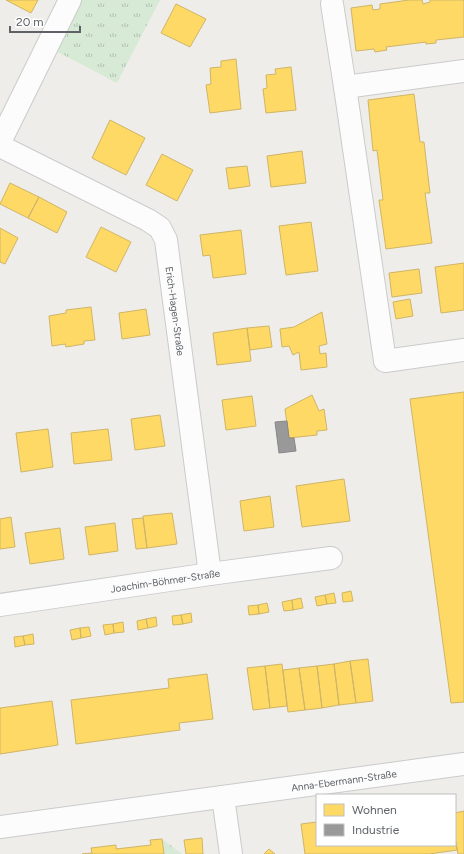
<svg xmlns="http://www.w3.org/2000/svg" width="464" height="854" font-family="Figtree,sans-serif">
<defs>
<pattern id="park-tufts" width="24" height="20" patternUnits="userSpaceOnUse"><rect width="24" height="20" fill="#d7ead5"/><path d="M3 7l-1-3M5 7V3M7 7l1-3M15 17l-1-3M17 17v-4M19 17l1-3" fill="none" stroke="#b2c1b1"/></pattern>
</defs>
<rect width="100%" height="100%" fill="#eeede9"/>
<path fill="url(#park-tufts)" d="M81 0H160L117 83 56 51Z
M162 839 182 854H164Z"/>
<path fill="#ffd966" stroke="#cfb566" d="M6 0H38L31 13Z
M409 0H422L423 4 430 2V0H464V37L436 40V43L426 44V42L386 47 387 50 375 52 374 49 356 51 351 8 372 5 373 10 380 9V4Z
M176 4 206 19 190 47 161 33Z
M236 59 241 109 210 113 206 85 211 84 210 68 221 67V61Z
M291 67 296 110 266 113 263 89 267 88 266 75 276 74 275 69Z
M414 94 420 142H424L430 193H425L432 243 386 249 379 200H383L377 150 373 151 368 100Z
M110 120 145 138 126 175 92 158Z
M302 151 306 183 271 187 267 156Z
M162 154 193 170 177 201 146 185Z
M247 166 250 186 229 189 226 168Z
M10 183 39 197 28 218 0 204Z
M39 197 67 212 57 233 28 218Z
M311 222 318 271 286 275 279 226Z
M101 227 131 242 116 272 86 257Z
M0 228 18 238 5 264 0 262Z
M241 230 246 274 213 278 210 255 203 256 200 235Z
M464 263V310L441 313 435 267Z
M419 269 422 293 392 297 389 273Z
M410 299 413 316 396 319 393 302Z
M91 307 95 340 84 341V344L66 347 65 344 52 346 49 316 66 313V310Z
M146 309 150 335 122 339 119 313Z
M322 312 327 344 319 346 320 354 326 353 327 367 301 370 299 352 293 355 289 346 282 347 280 329 294 327Z
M269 326 272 347 250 350 247 328Z
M247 328 251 361 217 365 213 333Z
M464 392V702L451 703 410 399Z
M312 395 319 411 324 409 327 430 317 431V435L289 438 285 409Z
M252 396 256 426 226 430 222 400Z
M160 415 165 446 135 450 131 419Z
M48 429 53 467 21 472 16 433Z
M108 429 112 460 74 464 71 433Z
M344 479 350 521 302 527 296 486Z
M270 496 274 527 244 531 240 501Z
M172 513 177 544 147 548 143 516Z
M11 517 15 547 0 549V519Z
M143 518 147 548 136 549 132 519Z
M115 523 118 551 89 555 85 527Z
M60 528 64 559 30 564 25 533Z
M351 591 353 601 343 602 342 593Z
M334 593 336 603 327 604 325 595Z
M325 595 327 604 317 606 315 597Z
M301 598 303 608 293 610 292 600Z
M292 600 293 610 284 611 282 602Z
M267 603 269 612 259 614 258 605Z
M258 605 259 614 249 615 248 606Z
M191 613 192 622 183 624 181 615Z
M181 615 183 624 173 625 172 616Z
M156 617 157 626 148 628 146 619Z
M146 619 148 628 138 630 137 621Z
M123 622 124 632 114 633 113 624Z
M113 624 114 633 105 635 103 625Z
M89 627 91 636 81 638 80 628Z
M80 628 81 638 72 640 70 630Z
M33 634 34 644 25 645 23 636Z
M23 636 25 645 15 647 14 637Z
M368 659 373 701 356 703 350 661Z
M350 661 356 703 339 705 334 664Z
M282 664 287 706 270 708 265 666Z
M334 664 339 705 322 708 317 666Z
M265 666 270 708 253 710 247 668Z
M317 666 322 708 305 710 299 668Z
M299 668 305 710 288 712 283 670Z
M207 674 213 719 179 723 180 730 76 744 71 700 169 688 168 679Z
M52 701 58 745 0 754V708Z
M464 811V854H458L455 837V813Z
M317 822V845H455V837L457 850 429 854H305L301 824Z
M202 838 203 854H186L184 840Z
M162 839 164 854H82L92 853 91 848 116 845V849L151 845 150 840Z
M269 849 275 854H264Z"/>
<path fill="#999" stroke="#87888a" d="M287 421 289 438H294L296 451 279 453 275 422Z"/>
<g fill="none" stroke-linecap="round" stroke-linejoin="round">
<g stroke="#cacbcb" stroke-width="24">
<g id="minor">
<path d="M332 4 345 87"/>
<path d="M464 71 345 87 385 361 464 350"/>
<path d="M0 142 70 0"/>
<path id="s1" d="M0 146 148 220 160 228 166 240 210 574"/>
<path id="s2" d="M0 605 210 574 331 558"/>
<path d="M223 797 231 854"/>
<path id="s3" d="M0 827 464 764"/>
</g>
</g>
<use href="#minor" stroke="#fcfcfc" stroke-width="22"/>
</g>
<g text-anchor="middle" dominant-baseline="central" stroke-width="4" stroke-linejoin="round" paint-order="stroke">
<g font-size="10" fill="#5e6267" stroke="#fff">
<text stroke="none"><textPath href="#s1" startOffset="265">Erich-Hagen-Straße</textPath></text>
<text stroke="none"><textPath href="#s2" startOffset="167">Joachim-Böhmer-Straße</textPath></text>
<text stroke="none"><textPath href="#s3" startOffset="347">Anna-Ebermann-Straße</textPath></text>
</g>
</g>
<rect x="316" y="794" width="140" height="52" fill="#ffffff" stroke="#bfc0c2"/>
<rect x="324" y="804" width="20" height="12" fill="#ffd966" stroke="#bfc0c2"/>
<text x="352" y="814" font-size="12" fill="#5e6267">Wohnen</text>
<rect x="324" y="824" width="20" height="12" fill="#999999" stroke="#bfc0c2"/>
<text x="352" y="834" font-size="12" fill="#5e6267">Industrie</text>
<path d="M10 26v6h70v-6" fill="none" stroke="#5e6267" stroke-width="2"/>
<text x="16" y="26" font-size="12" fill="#5e6267" stroke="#ffffff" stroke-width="3" paint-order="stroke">20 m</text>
</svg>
